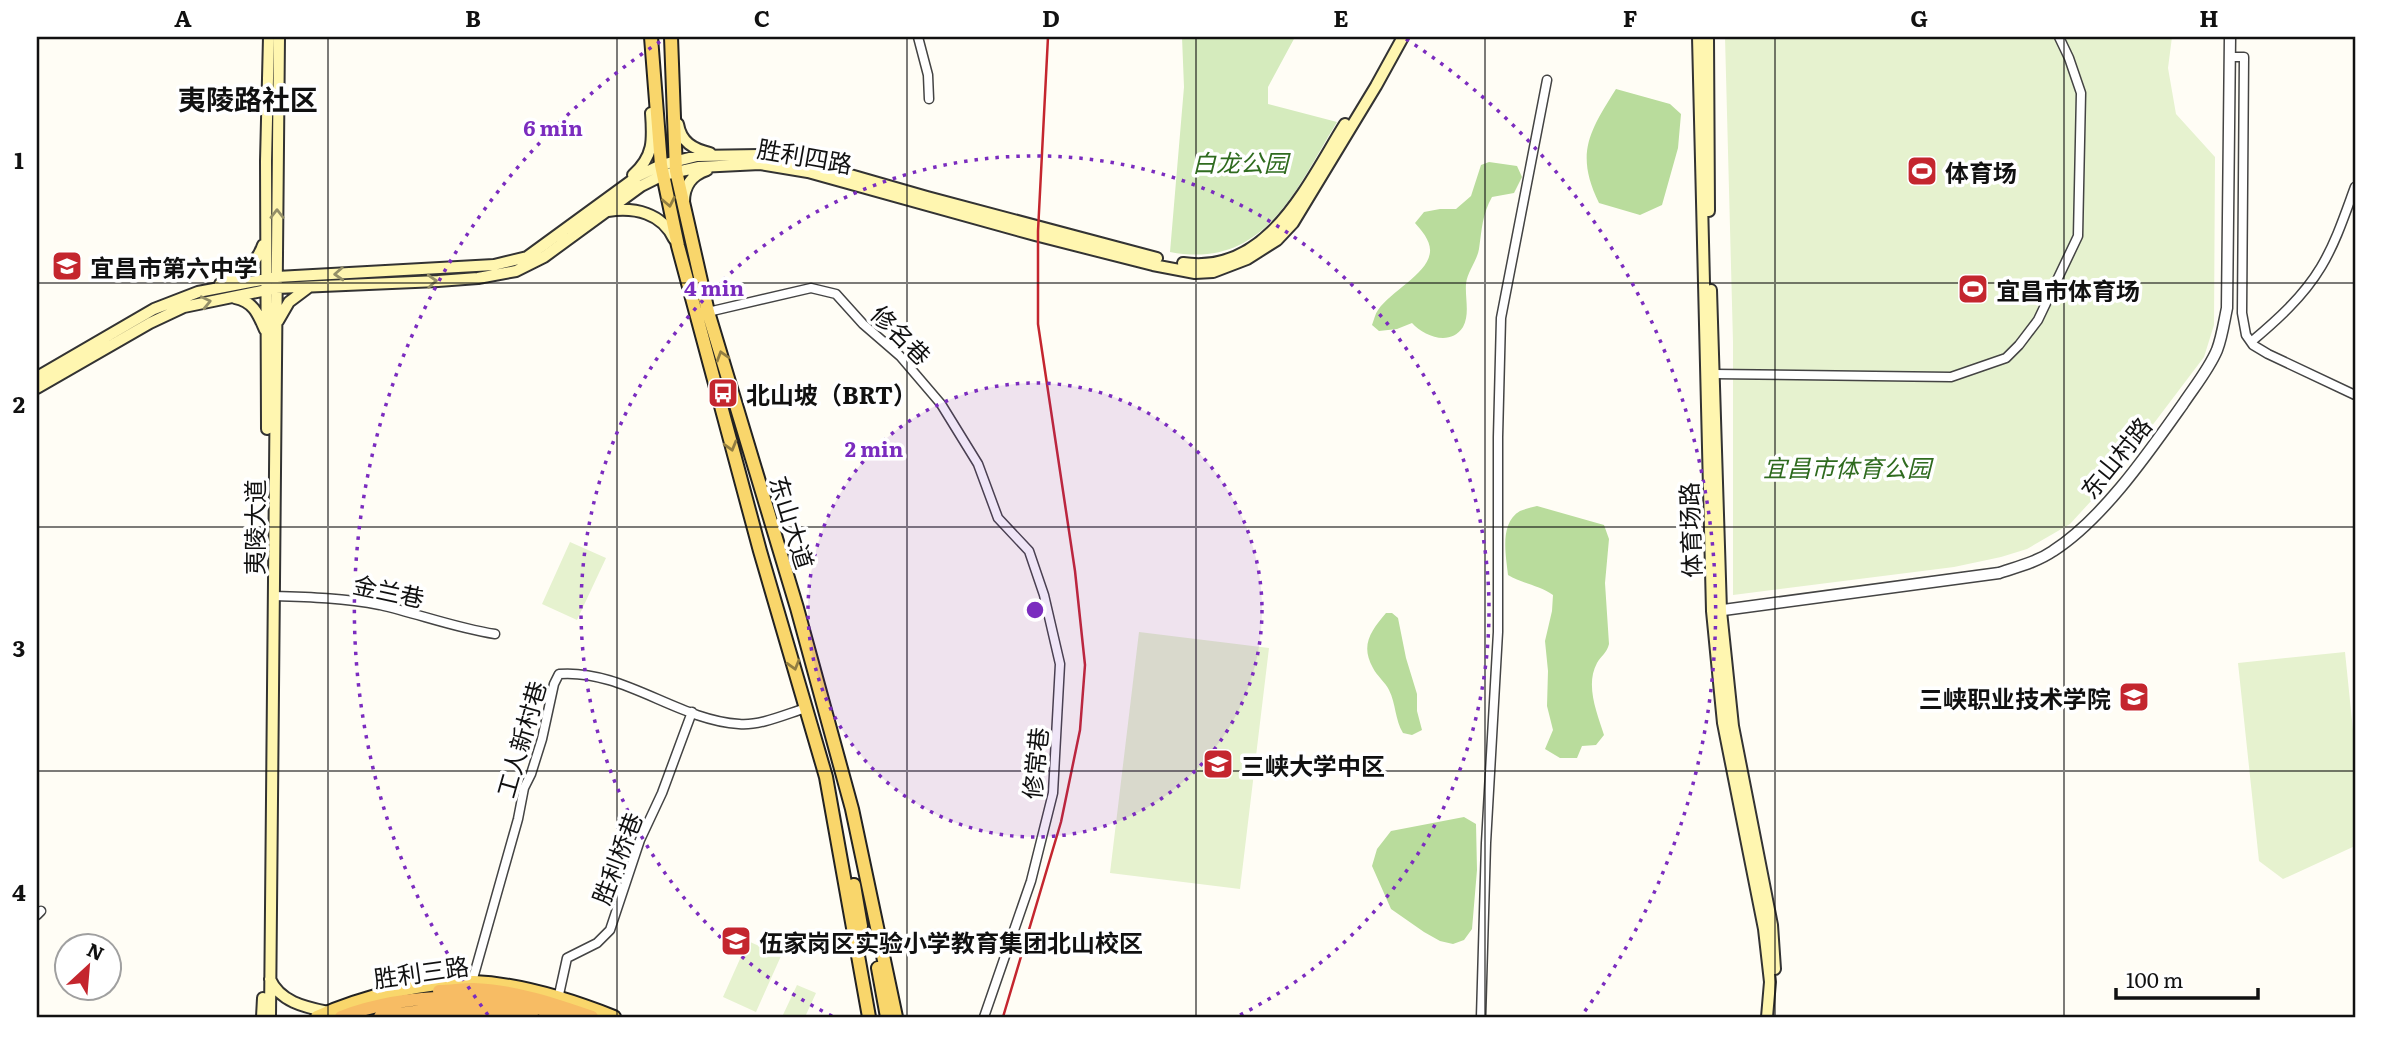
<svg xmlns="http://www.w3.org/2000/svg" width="2392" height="1054" font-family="Literata,'Noto Sans SC',serif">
<rect width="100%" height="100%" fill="#fffdf5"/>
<path fill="#d5ebbd" d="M1182 37H1295L1268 87V104L1337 122C1296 189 1265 270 1170 252L1184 87Z"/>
<path fill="#b9dc9c" d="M1616 89 1670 104 1681 114 1678 148 1662 205 1640 215 1599 203C1575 154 1589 132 1616 89Z
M1489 162 1517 166 1522 177 1514 193 1492 197C1482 215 1482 229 1479 249 1477 261 1467 272 1466 284 1465 298 1470 314 1463 327 1450 347 1424 336 1412 323L1397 329 1379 331 1372 325C1374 320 1375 314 1378 310 1391 291 1428 274 1430 252 1431 241 1422 231 1415 223L1424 212 1440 209H1456L1471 196 1481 165Z
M1537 506 1604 525 1609 539 1605 583 1609 644C1607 653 1601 656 1597 663 1585 685 1597 713 1604 735L1596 745 1582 746 1577 758H1560L1545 749 1553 730 1547 706 1548 671 1545 641 1552 611 1553 595C1539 585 1523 584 1508 575 1506 556 1499 523 1520 511 1525 509 1532 507 1537 506Z
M1386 613H1392L1398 618 1406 658 1417 694V711L1422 730 1412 735 1403 733C1395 720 1396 704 1389 690 1385 682 1377 676 1373 668 1360 645 1371 631 1386 613Z
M1464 817 1476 824 1477 870 1472 929 1464 940 1453 944 1440 941 1424 932 1391 909 1372 866 1377 849 1391 831Z"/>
<path fill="#e6f2cf" d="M1725 37H2172L2168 68 2176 114 2215 157 2214 325 2204 357 2114 476 2070 524 2027 549 2001 557 1954 567 1733 595V342Z
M570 542 606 558 577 620 542 604Z
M1139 632 1269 648 1240 889 1110 873Z
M2345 652 2355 750V846L2283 879 2259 861 2238 663Z
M748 941 781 956 756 1012 723 997Z
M797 985 816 993 805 1017H782Z"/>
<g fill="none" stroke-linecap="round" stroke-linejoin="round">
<g stroke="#444" stroke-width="11">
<path id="minor" d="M918 37 928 75 929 99
M2230 57H2244L2242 313 2246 335 2253 345 2268 354 2355 395
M708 312 811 288 836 294 863 324 900 356 941 404 978 464 998 518 1029 551 1044 595 1060 664 1053 793 1031 881 984 1017
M2251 342C2277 320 2303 297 2321 267 2336 242 2345 214 2355 187
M1714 374 1951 377 2006 358 2019 345 2038 320 2078 236 2081 93 2069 58 2059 37
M273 596C309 597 345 598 380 605 419 614 456 628 495 634
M37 915 41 911
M472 982 518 819 524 788 531 774 542 739 554 684 559 674C623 669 677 720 739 724 760 726 786 714 806 708
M558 999 567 958 597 943 610 930 640 840 662 793 692 712
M1481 1017 1486 843 1498 632V437L1501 318 1547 80"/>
</g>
<g stroke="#444" stroke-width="13">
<path id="tertiary" d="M1716 611 1999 573C2017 567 2037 562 2053 551 2103 519 2149 452 2183 404 2195 386 2209 369 2217 350 2222 337 2224 322 2227 308L2230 37"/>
</g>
<g stroke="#333" stroke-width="14">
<path id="secondary" d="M1698 37 1712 611 1723 723 1764 929 1770 982 1767 1017
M1708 37 1709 211
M678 124C681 142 693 149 710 153
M633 175C654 156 653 140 651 113
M684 202C684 185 692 175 707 170
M608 211C635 207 662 213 674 239
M1183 263C1268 276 1308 183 1345 124
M220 284C239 275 256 266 263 245
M1711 290 1721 611 1733 726 1772 925 1775 969
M235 298C254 302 258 314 265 330
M278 321 289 302 309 287
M37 377 154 309 198 292 277 277 494 265 527 257 638 176 661 165 697 156 760 155 805 162 927 197 1157 258
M37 388 150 323 184 307 276 288 438 281 478 278 516 271 544 257 641 186 663 175 699 167 760 164 808 172 1035 235 1153 265 1195 273 1213 272 1247 259 1277 240 1293 223 1376 86 1403 37
M267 429 266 161 269 37
M270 979C280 1002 305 1007 328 1012
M262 1017 263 998
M270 1017 279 37"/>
</g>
<g stroke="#222" stroke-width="16">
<path id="primary" d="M651 37 661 165 678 246 760 551 826 777 869 1017
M671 37 676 171 708 312 797 608 852 809 896 1017
M854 885 861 926
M878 968 887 1017
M317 1017C361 997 424 981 474 982 521 984 571 1000 614 1017"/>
</g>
<g stroke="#222" stroke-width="16">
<path id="trunk" d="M439 991C450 991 462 989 473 989 513 990 555 1004 592 1017
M341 1017C413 990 497 993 569 1017
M380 1017C428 1008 485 1005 532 1016"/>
</g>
<use href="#minor" stroke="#fff" stroke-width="8"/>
<use href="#tertiary" stroke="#fff" stroke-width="10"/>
<use href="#secondary" stroke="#fff6b0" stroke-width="10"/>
<use href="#primary" stroke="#f9d66b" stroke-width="12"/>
<use href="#trunk" stroke="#f7bc64" stroke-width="12"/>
<path stroke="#c4262e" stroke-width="2.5" d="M1003 1017 1061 822 1080 730 1085 665 1075 571 1038 324V231L1048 37"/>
</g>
<defs><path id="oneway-chevron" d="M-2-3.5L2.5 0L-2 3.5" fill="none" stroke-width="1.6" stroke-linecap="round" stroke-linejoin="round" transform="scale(1.75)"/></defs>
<g stroke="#917d42">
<use href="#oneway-chevron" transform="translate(669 202) rotate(79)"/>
<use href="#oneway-chevron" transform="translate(722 356) rotate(-107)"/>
<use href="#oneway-chevron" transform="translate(731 446) rotate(74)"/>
<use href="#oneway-chevron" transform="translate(794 665) rotate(74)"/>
</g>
<g stroke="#948f68">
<use href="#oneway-chevron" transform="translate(277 214) rotate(-90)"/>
<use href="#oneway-chevron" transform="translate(339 274) rotate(177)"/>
<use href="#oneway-chevron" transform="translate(432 281) rotate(-3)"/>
<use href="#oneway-chevron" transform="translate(206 302) rotate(-13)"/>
</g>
<path fill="none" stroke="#111" stroke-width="2" stroke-opacity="0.55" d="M328 37V1017M617 37V1017M907 37V1017M1196 37V1017M1485 37V1017M1775 37V1017M2064 37V1017M37 283H2355M37 527H2355M37 771H2355"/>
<circle cx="1035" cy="610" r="227" fill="#7b2cbf" fill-opacity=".12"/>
<g fill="none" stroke="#7b2cbf" stroke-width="3.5" stroke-dasharray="3.5 7">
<circle cx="1035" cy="610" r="227"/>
<path d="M832 1016A454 454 0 1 1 1238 1016"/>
<path d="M488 1015A681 681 0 0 1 664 39M1406 39A681 681 0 0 1 1582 1015"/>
</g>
<defs>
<g id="stadium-square" transform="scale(1.575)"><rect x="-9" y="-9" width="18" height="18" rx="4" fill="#c4262e" stroke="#fff"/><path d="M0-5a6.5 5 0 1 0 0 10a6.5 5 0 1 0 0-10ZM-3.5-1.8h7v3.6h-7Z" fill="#fff"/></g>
<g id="school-square" transform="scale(1.575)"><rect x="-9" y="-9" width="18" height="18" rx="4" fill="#c4262e" stroke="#fff"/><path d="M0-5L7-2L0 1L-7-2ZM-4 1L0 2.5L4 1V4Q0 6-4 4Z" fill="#fff"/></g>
<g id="bus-square" transform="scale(1.575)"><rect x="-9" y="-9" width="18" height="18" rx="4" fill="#c4262e" stroke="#fff"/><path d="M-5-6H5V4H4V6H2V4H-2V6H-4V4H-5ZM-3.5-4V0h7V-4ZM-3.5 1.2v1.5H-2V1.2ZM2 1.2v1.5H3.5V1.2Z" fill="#fff"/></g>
<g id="university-square" transform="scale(1.575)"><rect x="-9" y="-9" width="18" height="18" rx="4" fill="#c4262e" stroke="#fff"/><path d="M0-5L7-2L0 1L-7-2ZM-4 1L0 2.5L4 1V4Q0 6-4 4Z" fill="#fff"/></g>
</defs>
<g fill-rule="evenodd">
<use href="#stadium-square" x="1922" y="171"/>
<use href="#school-square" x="67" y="266"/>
<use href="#stadium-square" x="1973" y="289"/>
<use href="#bus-square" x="723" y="393"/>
<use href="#university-square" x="2134" y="697"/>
<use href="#school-square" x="1218" y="764"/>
<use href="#school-square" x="736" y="941"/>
</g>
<g text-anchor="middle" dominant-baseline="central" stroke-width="7" stroke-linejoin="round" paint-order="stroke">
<g font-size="24" fill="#111" stroke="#fff">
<text transform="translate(805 155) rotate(10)">胜利四路</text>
<text transform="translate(902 334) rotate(45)">修名巷</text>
<text transform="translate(2115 457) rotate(-51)">东山村路</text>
<text transform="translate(793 522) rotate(73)">东山大道</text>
<text transform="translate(253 527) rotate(-90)">夷陵大道</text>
<text transform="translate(1689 530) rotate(-92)">体育场路</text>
<text transform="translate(389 590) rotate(12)">金兰巷</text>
<text transform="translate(520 739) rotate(-74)">工人新村巷</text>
<text transform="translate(1034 763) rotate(-84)">修常巷</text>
<text transform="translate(616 858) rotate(-69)">胜利桥巷</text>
<text transform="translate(421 971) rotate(-8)">胜利三路</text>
</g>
<g font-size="24" font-style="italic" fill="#2f6b1f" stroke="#fff">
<text x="1240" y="161">白龙公园</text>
<text x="1847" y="466">宜昌市体育公园</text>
</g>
<g font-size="24" font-weight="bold" fill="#111" stroke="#fff" text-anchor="start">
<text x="1945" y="171">体育场</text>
<text x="90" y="266">宜昌市第六中学</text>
<text x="1996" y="289">宜昌市体育场</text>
<text x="746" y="393">北山坡（BRT）</text>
<text x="2111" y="697" text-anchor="end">三峡职业技术学院</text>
<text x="1241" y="764">三峡大学中区</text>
<text x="759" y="941">伍家岗区实验小学教育集团北山校区</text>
</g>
<g font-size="28" font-weight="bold" fill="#111" stroke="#fff">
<text x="248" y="98">夷陵路社区</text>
</g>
</g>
<circle cx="1035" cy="610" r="10" fill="#7b2cbf" stroke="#fff" stroke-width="3.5"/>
<g font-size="21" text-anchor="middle" font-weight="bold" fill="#7b2cbf" stroke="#fff" stroke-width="7" stroke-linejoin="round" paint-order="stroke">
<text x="553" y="136">6 min</text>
<text x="714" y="296">4 min</text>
<text x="874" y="457">2 min</text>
</g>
<rect width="2392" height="1054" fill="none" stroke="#ffffff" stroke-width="77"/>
<g transform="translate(88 967) rotate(26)"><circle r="33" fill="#ffffff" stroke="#a0a0a0" stroke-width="2"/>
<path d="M0-5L12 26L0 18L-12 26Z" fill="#c4262e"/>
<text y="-10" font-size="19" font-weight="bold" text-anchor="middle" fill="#111111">N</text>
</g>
<path d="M2116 988v10h142v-10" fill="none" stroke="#111111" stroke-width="3.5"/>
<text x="2126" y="988" font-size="21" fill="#111111" stroke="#ffffff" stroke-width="5" paint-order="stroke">100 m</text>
<rect x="38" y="38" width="2316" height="978" fill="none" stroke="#111" stroke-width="2.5"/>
<g font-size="23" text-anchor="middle" font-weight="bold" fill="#111">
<text x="183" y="27">A</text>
<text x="473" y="27">B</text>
<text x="762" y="27">C</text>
<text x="1051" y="27">D</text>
<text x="1341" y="27">E</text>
<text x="1630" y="27">F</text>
<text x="1919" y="27">G</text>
<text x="2209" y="27">H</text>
<text x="19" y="169">1</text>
<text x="19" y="413">2</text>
<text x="19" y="657">3</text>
<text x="19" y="901">4</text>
</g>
</svg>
